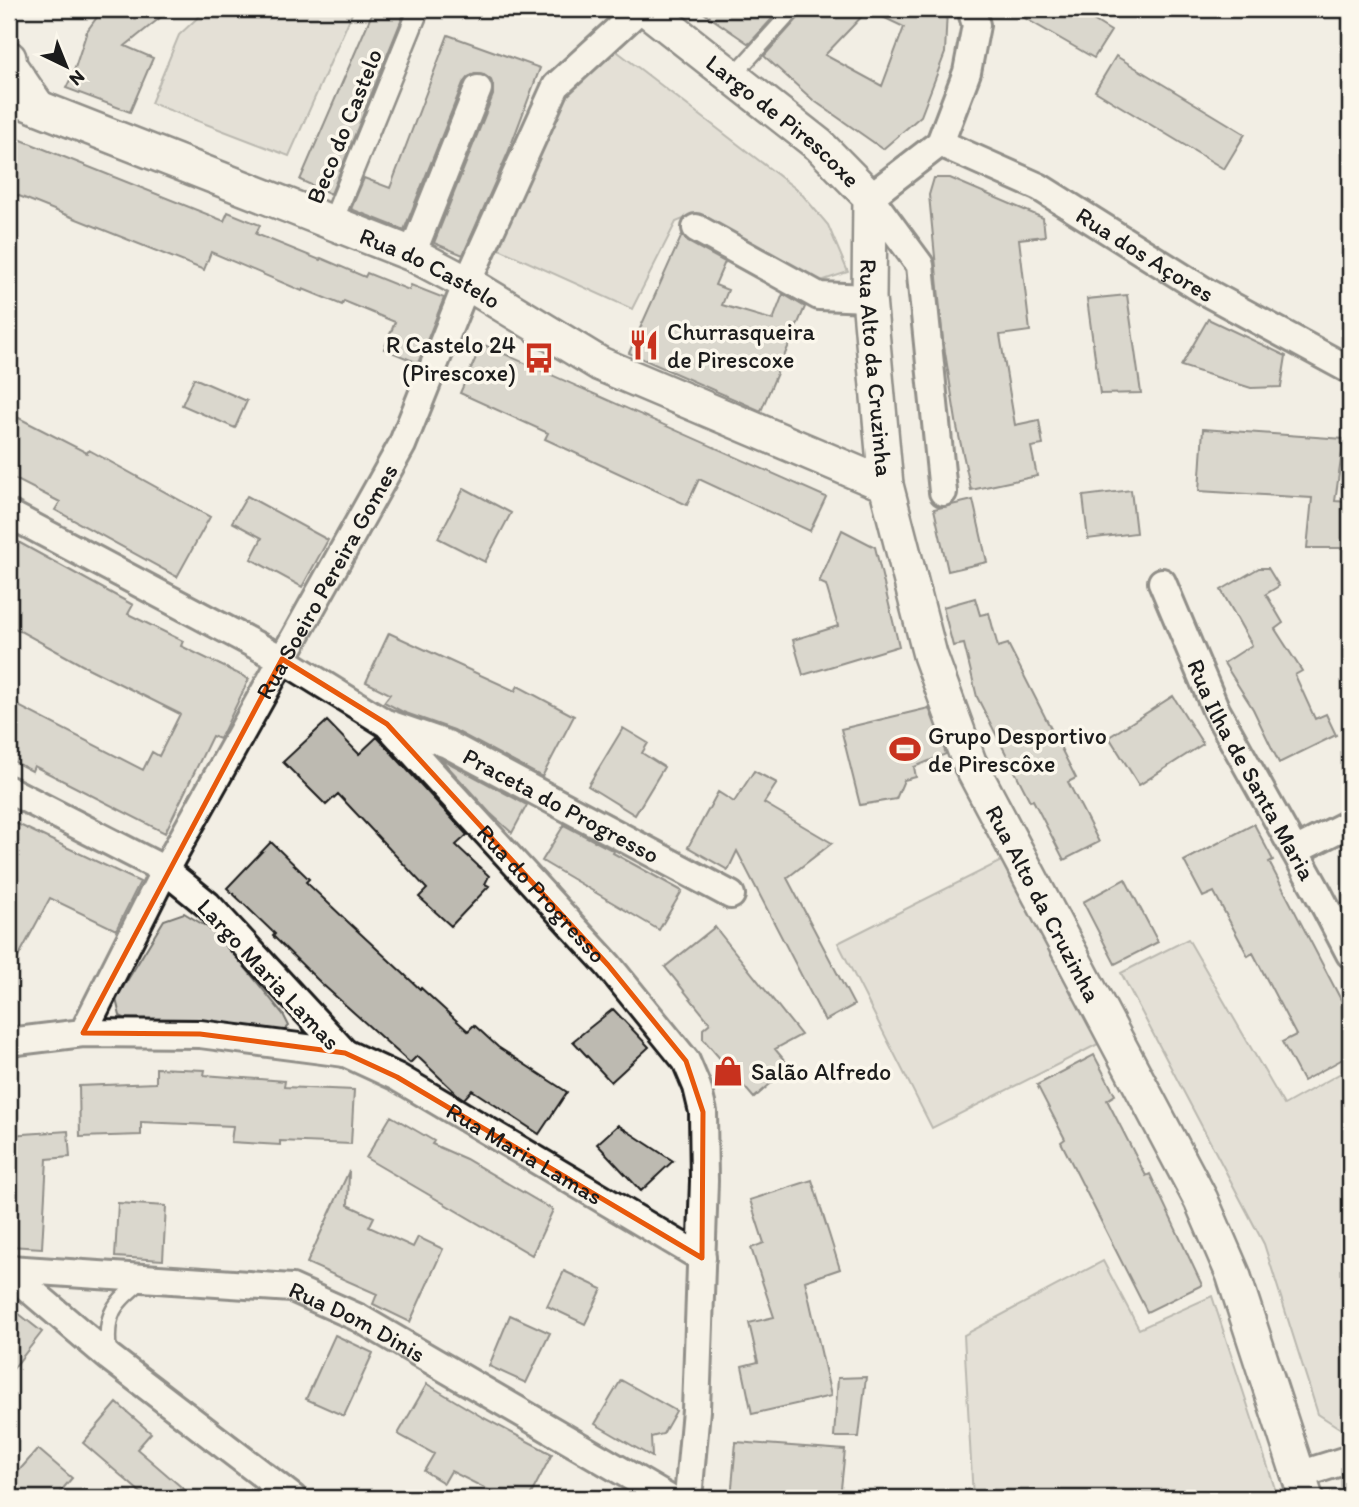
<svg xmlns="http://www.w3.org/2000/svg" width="1359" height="1507" font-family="Itim,sans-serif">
<rect width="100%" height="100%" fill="#f2eee4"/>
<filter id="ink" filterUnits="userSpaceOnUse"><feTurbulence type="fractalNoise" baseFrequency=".0143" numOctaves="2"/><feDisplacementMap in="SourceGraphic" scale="14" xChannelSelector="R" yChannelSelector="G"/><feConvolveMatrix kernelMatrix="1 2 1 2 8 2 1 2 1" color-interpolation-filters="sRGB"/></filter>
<g filter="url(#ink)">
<path fill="#d2cfc6" stroke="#777671" stroke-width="2" d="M207 9H354L289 156 151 103 179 35Z
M614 49 800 192 828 225 848 272 818 282 688 217 676 222 632 309 497 248 570 91Z
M1007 858 1100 1043 932 1128 838 943Z
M184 913 217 933 283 1014 289 1026 280 1034 136 1024 120 1016 116 999 164 920Z
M1188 939 1284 1105 1350 1068V1429L1344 1431 1318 1414 1264 1244 1121 973Z
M1103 1261 1139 1329 1212 1296 1278 1498H973L964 1335Z"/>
<path fill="#bdbab1" stroke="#1c1c1c" stroke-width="2" fill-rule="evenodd" d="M103 9H171L125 46 153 58 130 112 66 88 73 74 87 31Z
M374 9H406L331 194 300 180Z
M698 9H781L749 44Z
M803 9H947L945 53 921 116 883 149 813 100 764 56 801 15ZM868 10 904 27 882 86 825 55Z
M1009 9H1075L1111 31 1094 58Z
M448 35 540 68 508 153 463 255 434 243 493 95V86L491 80 484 75 475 74 468 77 463 83 404 230 351 209 364 178 390 188Z
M1116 56 1245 134 1224 169 1095 91Z
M9 135 224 221 228 212 260 225 256 234 320 260 321 258 365 277 367 273 409 290 411 285 444 298 418 363 384 349 395 322 344 301 342 305 303 289 302 291 211 252 204 270 9 192Z
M934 178H950L1043 218 1045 236 1019 239 1030 331 1000 335 1015 425 1039 420 1043 445 1031 447 1037 476 971 490 957 427 943 340 929 195Z
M682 235 688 242 725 262 715 285 728 290 722 305 773 320 783 294 805 307 761 411 629 353Z
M1127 295 1141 393 1100 394 1087 299Z
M1208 319 1286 356 1281 387 1251 388 1181 366Z
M482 344 826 497 810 531 699 479 687 505 545 439 548 433 460 393Z
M194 378 247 401 235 428 182 405Z
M9 413 87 453 89 450 210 517 177 577 55 510 60 502 9 476Z
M1203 429 1344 439 1335 501 1350 502V548H1307L1312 498 1199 491Z
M464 488 511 513 485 562 438 538Z
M1131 490 1136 533 1088 539 1083 496Z
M247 496 328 540 302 587 251 559 262 538 232 522Z
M973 500 987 562 948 571 934 509Z
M842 530 875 547 899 646 803 675 793 640 838 626 826 585 819 582Z
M9 537 133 605 128 614 183 641 181 646 249 679 220 739 212 736 165 833 34 766 32 771 9 759V717L15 704 143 770 152 752 159 756 180 714 82 665 9 625Z
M1259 568H1268L1279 586 1266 594 1283 623 1275 629 1302 671 1295 675 1315 719 1326 714 1336 735 1279 763 1253 709 1224 663 1252 645 1221 590Z
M975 598 980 615 989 613 998 647 1008 644 1076 778 1068 782 1099 842 1064 860 1033 800 1030 801 977 697 964 644 953 646 943 607Z
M389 633 515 691 518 686 574 716 542 777 454 730 403 712 384 702 390 694 366 682Z
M1173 696 1203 744 1139 785 1109 737Z
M929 708 946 754 914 767 916 777 904 780 896 799 860 805 841 729Z
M327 721 359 754 377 737 467 835 456 845 489 876 485 884 489 886 451 926 419 897 427 889 338 794 326 805 283 762Z
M623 728 648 743 642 753 664 767 635 815 588 786Z
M440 758 527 805 512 833 490 813Z
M754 771 777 783 764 803 832 843 787 878 854 1005 825 1021 737 851 728 870 688 847 718 792 734 802Z
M9 820 140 882 116 930 50 898 9 974Z
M1254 824 1273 860 1269 862 1350 1017V1055L1303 1081 1282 1042 1296 1035 1253 953 1248 956 1214 892 1203 897 1184 861Z
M564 825 614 851 613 853 682 891 659 930 542 861Z
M271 842 309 879 306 882 347 921 420 989 421 988 468 1031 474 1025 498 1047 567 1092 539 1134 472 1090 464 1099 458 1095 417 1056 410 1063 322 984 273 936 275 934 227 888Z
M1125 879 1158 942 1115 964 1083 902Z
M715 927 801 1035 775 1049 790 1067 754 1098 703 1039V1029L710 1023 665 967Z
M613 1009 649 1047 611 1082 573 1041Z
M1094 1055 1115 1095 1107 1100 1146 1176 1150 1174 1202 1285 1147 1312 1061 1142 1065 1139 1037 1085Z
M156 1068 205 1070 204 1075 285 1081 284 1087 354 1090 351 1144 280 1141V1145L231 1142 233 1126 141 1122V1135L80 1137 79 1086 156 1083Z
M391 1116 434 1141 432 1144 466 1159 553 1210 532 1255 366 1158Z
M618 1125 673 1161 641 1191 597 1144Z
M68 1131 70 1157 47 1159 42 1248 9 1246V1135Z
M349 1171 348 1205 374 1217 369 1227 413 1247 418 1237 443 1249 410 1322 373 1304 377 1294 307 1263Z
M812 1180 840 1269 805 1281 831 1396 752 1414 742 1366 758 1362 749 1323 774 1317 751 1248 764 1243 750 1200Z
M118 1203 166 1206 163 1260 115 1257Z
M564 1271 602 1289 585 1324 547 1306Z
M9 1306 42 1332 9 1374Z
M510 1315 550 1333 526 1383 489 1366Z
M335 1335 373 1353 344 1416 306 1399Z
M866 1377 859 1437H834L838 1378Z
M621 1380 676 1411 663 1434 651 1437 652 1457 595 1424Z
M427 1384 482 1417 552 1454 529 1498H504L451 1471 444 1483 424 1471 434 1454 398 1434Z
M117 1403 151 1433 137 1449 194 1498H147L83 1443Z
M736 1442 845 1450 840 1498H731Z
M38 1449 72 1478 55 1498H9V1482Z"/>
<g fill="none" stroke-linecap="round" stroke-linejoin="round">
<g stroke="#1c1c1c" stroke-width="19">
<path id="service" d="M733 76 794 9
M109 1354C104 1312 114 1304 145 1278"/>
</g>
<g stroke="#1c1c1c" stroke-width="24">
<path id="pedestrian" d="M332 223 419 9"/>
</g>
<g stroke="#1c1c1c" stroke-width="32">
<g id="minor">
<path id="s1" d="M940 143 1039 187 1206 292 1350 370"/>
<path d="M696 228 819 296 869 298"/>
<path d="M412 254 478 89"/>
<path d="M943 492 920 265 870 197 940 143 967 72 976 25 971 9"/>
<path id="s2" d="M9 514 282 659 387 724 608 965 686 1061 697 1087 703 1112 704 1181 696 1410 688 1498"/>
<path id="s3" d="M1162 582 1216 710 1316 889 1350 954"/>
<path id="s4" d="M389 724 447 744 731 895"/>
<path id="s5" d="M9 790 165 870 402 445 467 283 556 86 640 9"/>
<path d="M1295 851 1350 823"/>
<path d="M9 1042 83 1033 200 1034 345 1053 208 905 165 870 83 1033"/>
<path id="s6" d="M345 1053 397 1077 702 1258"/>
<path id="s7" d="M9 1269 292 1288 359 1318 668 1498"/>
<path d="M9 1272 109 1357 293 1498"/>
<path d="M1299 1475 1350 1459"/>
</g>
</g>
<g stroke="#1c1c1c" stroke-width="38">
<g id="tertiary">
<path id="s8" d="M646 9 819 145 870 197 869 298 886 485 930 655 969 762 1201 1200 1233 1274 1306 1498"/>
<path d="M9 58 10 66 38 107"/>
<path id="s9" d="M9 96 412 254 467 283 600 364 886 485"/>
</g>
</g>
<use href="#service" stroke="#fbf7ec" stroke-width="14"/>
<use href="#pedestrian" stroke="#fbf7ec" stroke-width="19"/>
<use href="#minor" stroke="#fbf7ec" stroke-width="26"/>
<use href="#tertiary" stroke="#fbf7ec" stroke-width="33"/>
</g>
</g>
<path d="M0 0H1359V1507H0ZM282 659 387 724 608 965 686 1061 703 1112 702 1258 397 1077 345 1053 200 1034 83 1033Z" fill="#f2eee4" fill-opacity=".55" fill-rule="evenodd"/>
<path fill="none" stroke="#e8590c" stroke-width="5" stroke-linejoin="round" d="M282 659 387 724 608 965 686 1061 703 1112 702 1258 397 1077 345 1053 200 1034 83 1033Z"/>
<defs>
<g id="restaurant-bare" transform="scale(2.415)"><path d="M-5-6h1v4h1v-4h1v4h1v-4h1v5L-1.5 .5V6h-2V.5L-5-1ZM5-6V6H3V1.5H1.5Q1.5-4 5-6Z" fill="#c8321e" stroke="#fbf7ec" stroke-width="2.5" paint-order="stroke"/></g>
<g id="bus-bare" transform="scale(2.415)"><path d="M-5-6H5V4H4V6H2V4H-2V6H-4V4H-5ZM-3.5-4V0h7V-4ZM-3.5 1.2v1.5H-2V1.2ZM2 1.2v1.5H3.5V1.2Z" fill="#c8321e" stroke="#fbf7ec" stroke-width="2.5" paint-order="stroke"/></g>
<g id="stadium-bare" transform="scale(2.415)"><path d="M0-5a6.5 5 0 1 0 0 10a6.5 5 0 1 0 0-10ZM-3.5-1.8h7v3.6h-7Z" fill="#c8321e" stroke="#fbf7ec" stroke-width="2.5" paint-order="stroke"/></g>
<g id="shop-bare" transform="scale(2.415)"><path d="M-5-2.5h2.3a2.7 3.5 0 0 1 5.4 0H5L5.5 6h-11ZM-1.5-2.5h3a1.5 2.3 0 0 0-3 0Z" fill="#c8321e" stroke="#fbf7ec" stroke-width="2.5" paint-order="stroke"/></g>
</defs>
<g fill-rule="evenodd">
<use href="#restaurant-bare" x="644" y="345"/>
<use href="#bus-bare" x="539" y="358"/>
<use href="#stadium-bare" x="905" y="749"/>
<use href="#shop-bare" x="728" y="1071"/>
</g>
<g text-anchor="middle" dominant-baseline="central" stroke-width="7" stroke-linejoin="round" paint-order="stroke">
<g font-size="24" fill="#1c1c1c" stroke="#fbf7ec">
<text stroke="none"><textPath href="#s8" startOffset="177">Largo de Pirescoxe</textPath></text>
<text transform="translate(344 126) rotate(-68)">Beco do Castelo</text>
<text stroke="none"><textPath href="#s1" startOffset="234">Rua dos Açores</textPath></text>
<text stroke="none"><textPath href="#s9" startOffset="455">Rua do Castelo</textPath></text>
<text stroke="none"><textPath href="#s8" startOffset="464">Rua Alto da Cruzinha</textPath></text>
<text stroke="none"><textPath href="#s5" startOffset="506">Rua Soeiro Pereira Gomes</textPath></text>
<text stroke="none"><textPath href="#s3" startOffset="208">Rua Ilha de Santa Maria</textPath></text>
<text stroke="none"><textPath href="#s4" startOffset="191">Praceta do Progresso</textPath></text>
<text stroke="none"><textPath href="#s2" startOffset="662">Rua do Progresso</textPath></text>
<text stroke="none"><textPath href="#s8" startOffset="1031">Rua Alto da Cruzinha</textPath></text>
<text transform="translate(269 974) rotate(47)">Largo Maria Lamas</text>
<text stroke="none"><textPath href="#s6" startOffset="206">Rua Maria Lamas</textPath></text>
<text stroke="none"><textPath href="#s7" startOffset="357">Rua Dom Dinis</textPath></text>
</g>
<g font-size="24" fill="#1c1c1c" stroke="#fbf7ec" text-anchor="start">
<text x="667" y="331">Churrasqueira<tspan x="667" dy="28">de Pirescoxe</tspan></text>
<text x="516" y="344" text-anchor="end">R Castelo 24<tspan x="516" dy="28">(Pirescoxe)</tspan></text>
<text x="928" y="735">Grupo Desportivo<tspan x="928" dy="28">de Pirescôxe</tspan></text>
<text x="751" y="1071">Salão Alfredo</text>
</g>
</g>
<rect width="1359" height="1507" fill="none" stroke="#fbf7ec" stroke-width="35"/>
<rect x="18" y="18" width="1324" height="1472" fill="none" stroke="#1c1c1c" stroke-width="2.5" filter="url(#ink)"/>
<g transform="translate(66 66) rotate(137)" stroke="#fbf7ec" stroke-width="5" paint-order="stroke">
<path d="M0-5L12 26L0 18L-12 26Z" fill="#1c1c1c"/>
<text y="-10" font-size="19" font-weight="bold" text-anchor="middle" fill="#1c1c1c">N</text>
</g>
</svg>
